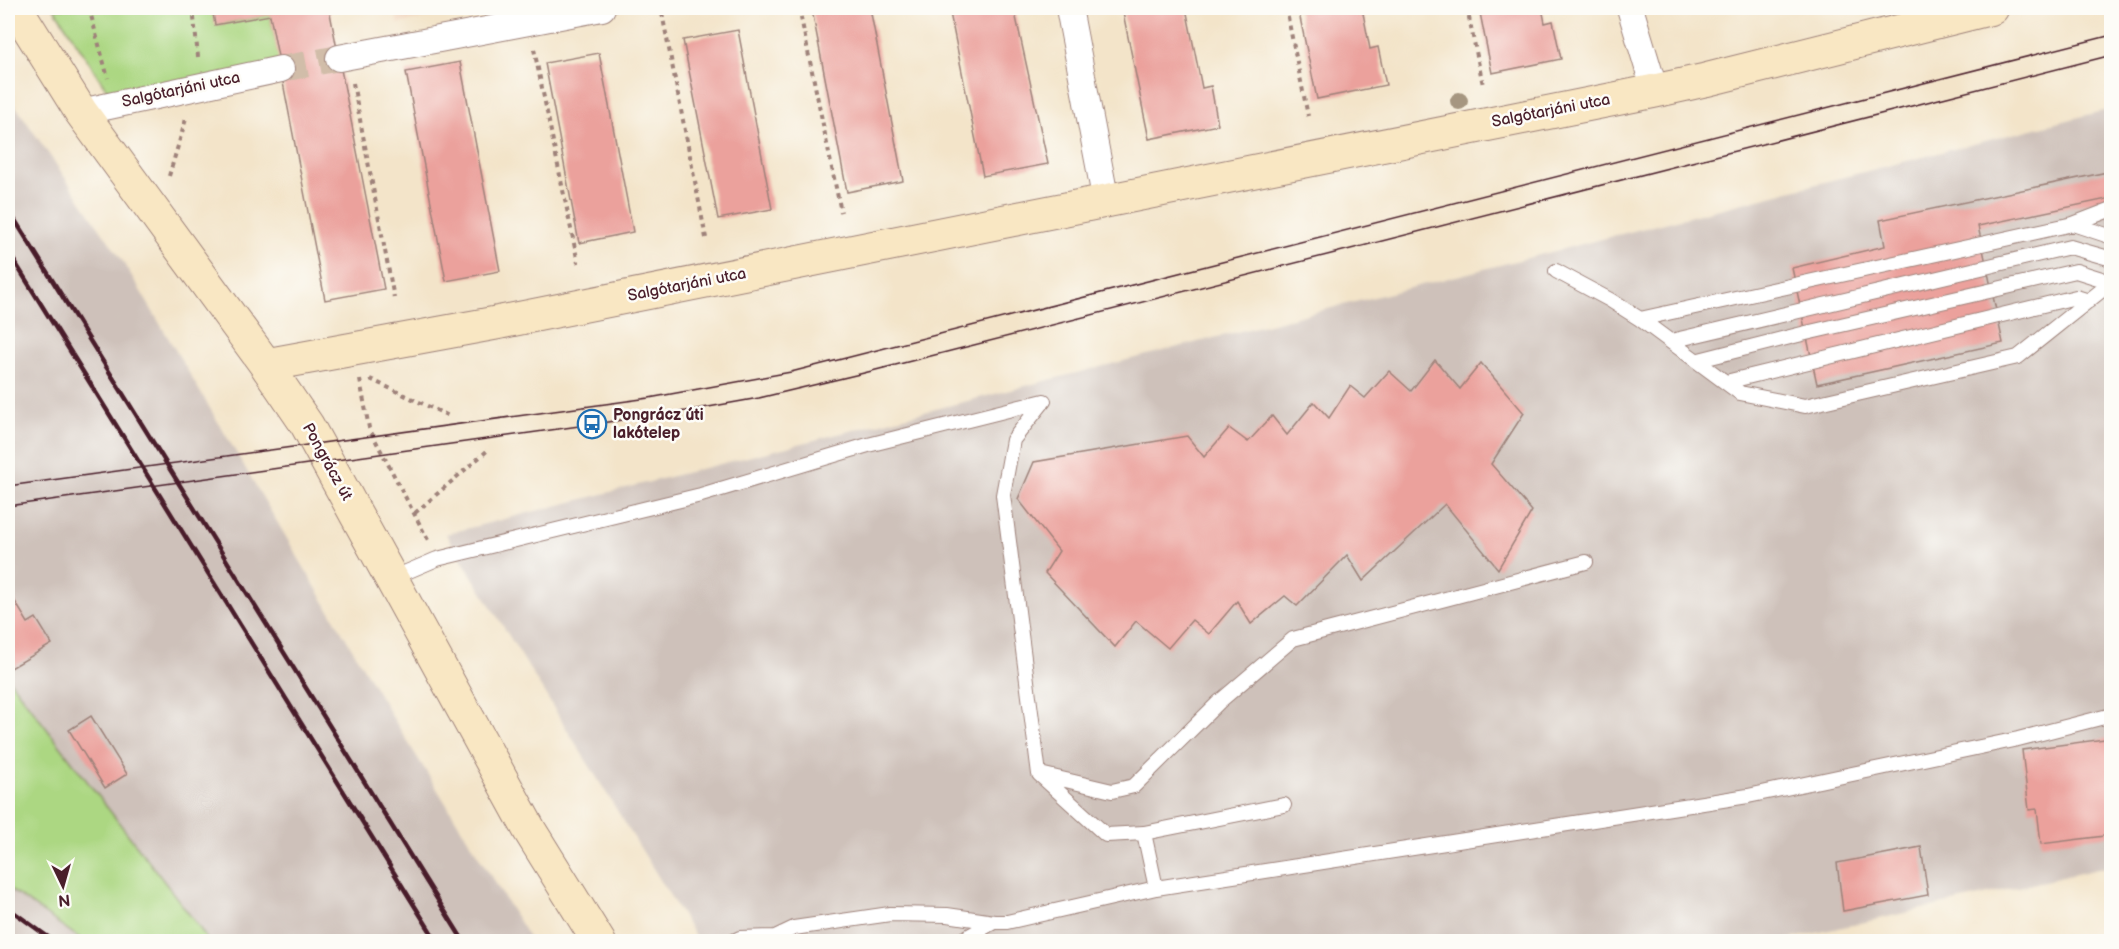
<svg xmlns="http://www.w3.org/2000/svg" width="2119" height="949" font-family="'Balsamiq Sans',sans-serif">
<rect width="100%" height="100%" fill="#fdfcf7"/>
<filter id="ink" filterUnits="userSpaceOnUse"><feTurbulence type="fractalNoise" baseFrequency=".0167" numOctaves="2"/><feDisplacementMap in="SourceGraphic" scale="12" xChannelSelector="R" yChannelSelector="G"/><feConvolveMatrix kernelMatrix="1 2 1 2 8 2 1 2 1" color-interpolation-filters="sRGB"/></filter>
<filter id="wash" filterUnits="userSpaceOnUse"><feTurbulence type="fractalNoise" baseFrequency=".008" numOctaves="4" result="noise"/><feDisplacementMap in="SourceGraphic" scale="24" xChannelSelector="R" yChannelSelector="G"/><feGaussianBlur stdDeviation="1.35" result="paint"/><feColorMatrix in="noise" values="0 0 0 0 0 0 0 0 0 0 0 0 0 0 0 0 0 1.4 0 .05"/><feComposite in="paint" operator="in"/></filter>
<g filter="url(#wash)">
<rect width="100%" height="100%" fill="#f3e4c9"/>
<path fill="#f1d5bd" d="M394 8H475L398 24Z"/>
<path fill="#cec1ba" d="M8 95 124 263 393 718 531 941H208L199 927 8 679Z
M2111 109V866L1777 942 698 941 446 534Z
M8 888 84 941H19L8 933Z"/>
<path fill="#acd782" stroke="#7b7b56" stroke-width="1.5" d="M54 8H212L216 25 270 15 281 65 114 101Z
M8 678 199 927 208 941H84L8 888Z"/>
<g id="blocks">
<path fill="#eba19c" d="M212 8H329L384 289 325 300 270 15 215 25Z
M823 8H870L903 181 847 192 812 10Z
M949 8H1014L1048 164 983 176Z
M1122 8H1186L1202 88 1211 86 1218 125 1149 139Z
M1298 8H1362L1370 49 1378 47 1386 85 1317 99Z
M1479 8H1542L1545 23 1553 21 1561 59 1492 73Z
M738 30 772 209 718 219 683 40Z
M599 53 633 232 579 243 545 63Z
M460 62 500 271 446 281 406 72Z
M2112 171V198L1978 226 2003 343 1817 384 1792 268 1885 246 1880 220Z
M1435 360 1460 389 1481 363 1524 413 1491 464 1532 511 1498 569 1445 504 1363 581 1347 555 1297 606 1285 596 1251 624 1237 601 1209 634 1192 620 1168 648 1136 621 1115 647 1045 573 1059 551 1018 499 1034 462 1187 436 1204 457 1229 428 1248 442 1272 416 1287 435 1314 402 1329 418 1350 386 1365 398 1389 371 1411 391Z
M8 590 28 623 36 618 52 644 11 668 8 662Z
M91 716 127 774 105 788 69 730Z
M2112 738V835L2041 844 2037 809 2029 810 2022 750Z
M1921 847 1928 895 1843 911 1837 863Z"/>
</g>
</g>
<g filter="url(#ink)">
<use href="#blocks" fill-opacity="0" stroke="#9e827a" stroke-width="1.5"/>
<g fill="none" stroke-linecap="round" stroke-linejoin="round">
<path stroke="#d1bda9" stroke-width="26" stroke-dasharray="26 13" stroke-linecap="butt" d="M281 69 339 58"/>
<g stroke="#9e827a" stroke-width="16">
<path id="lane" d="M2073 224 2112 209
M1556 271 1610 300 1640 319 1740 393 1805 406 2018 357 2112 282
M1640 319 2073 224 2112 237
M1671 341 2070 247 2112 259
M1699 360 1806 333 2076 271 2111 282
M1726 382 2076 297 2089 301
M1044 401 1013 440 1003 495 1039 774 1106 835 1144 833 1284 805
M390 579 437 559 701 495 868 445 1044 401
M1040 774 1112 791 1134 786 1219 702 1293 639 1586 562
M1144 833 1156 888
M732 942 740 938 775 937 794 928 890 914 947 915 994 922H1007L1156 888 1748 796 2018 739 2112 715
M958 942 994 922"/>
</g>
<g stroke="#9e827a" stroke-width="28">
<path id="street" d="M1069 8 1106 202
M1630 8 1655 91
M339 58 602 8
M81 112 281 69"/>
</g>
<g stroke="#9e827a" stroke-width="35">
<path id="secondary" d="M16 8 81 112 266 365 307 425 530 831 599 942
M266 365 496 323 1655 91 1705 80 1992 8"/>
</g>
<path stroke="#9e827a" stroke-width="4" stroke-dasharray="4.5 4.5" stroke-linecap="butt" d="M89 8 108 78
M193 8 198 57
M799 8 841 212
M1286 8 1308 116
M1467 8 1483 85
M662 13 706 238
M534 49 578 263
M353 83 394 298
M169 176 186 119
M370 379 449 416
M360 380 369 428 428 540
M415 513 488 450"/>
<use href="#lane" stroke="#fff" stroke-width="14"/>
<use href="#street" stroke="#fff" stroke-width="26"/>
<use href="#secondary" stroke="#f9e7c3" stroke-width="33"/>
<path stroke="#4a1f2b" stroke-width="1.5" d="M8 486 649 398 791 372 2112 35
M8 506 686 411 759 398 864 373 2112 55"/>
<path stroke="#4a1f2b" stroke-width="4.5" d="M8 209 464 942
M8 251 437 942
M8 908 55 942"/>
</g>
<circle fill="#a69680" cx="1459" cy="101" r="9"/>
</g>
<defs>
<g id="bus-ring" transform="scale(1.5)"><circle r="9.5" fill="#fdfcf7" stroke="#1f6fb2" stroke-width="1.5"/><path d="M-5-6H5V4H4V6H2V4H-2V6H-4V4H-5ZM-3.5-4V0h7V-4ZM-3.5 1.2v1.5H-2V1.2ZM2 1.2v1.5H3.5V1.2Z" fill="#1f6fb2"/></g>
</defs>
<g fill-rule="evenodd">
<use href="#bus-ring" x="592" y="424"/>
</g>
<g text-anchor="middle" dominant-baseline="central" stroke-width="5" stroke-linejoin="round" paint-order="stroke">
<g font-size="16" fill="#4a1f2b" stroke="#fdfcf7">
<text transform="translate(181 90) rotate(-12)">Salgótarjáni utca</text>
<text transform="translate(1551 111) rotate(-11)">Salgótarjáni utca</text>
<text transform="translate(687 285) rotate(-11)">Salgótarjáni utca</text>
<text transform="translate(327 462) rotate(61)">Pongrácz út</text>
</g>
<g font-size="16" font-weight="bold" fill="#4a1f2b" stroke="#fdfcf7" text-anchor="start">
<text x="613" y="415">Pongrácz úti<tspan x="613" dy="18">lakótelep</tspan></text>
</g>
</g>
<rect width="2119" height="949" fill="none" stroke="#fdfcf7" stroke-width="30"/>
<g transform="translate(63 886) rotate(175)" stroke="#fdfcf7" stroke-width="4.5" paint-order="stroke">
<path d="M0-4.5L10 22L0 15L-10 22Z" fill="#4a1f2b"/>
<text y="-9" font-size="16" font-weight="bold" text-anchor="middle" fill="#4a1f2b">N</text>
</g>
</svg>
